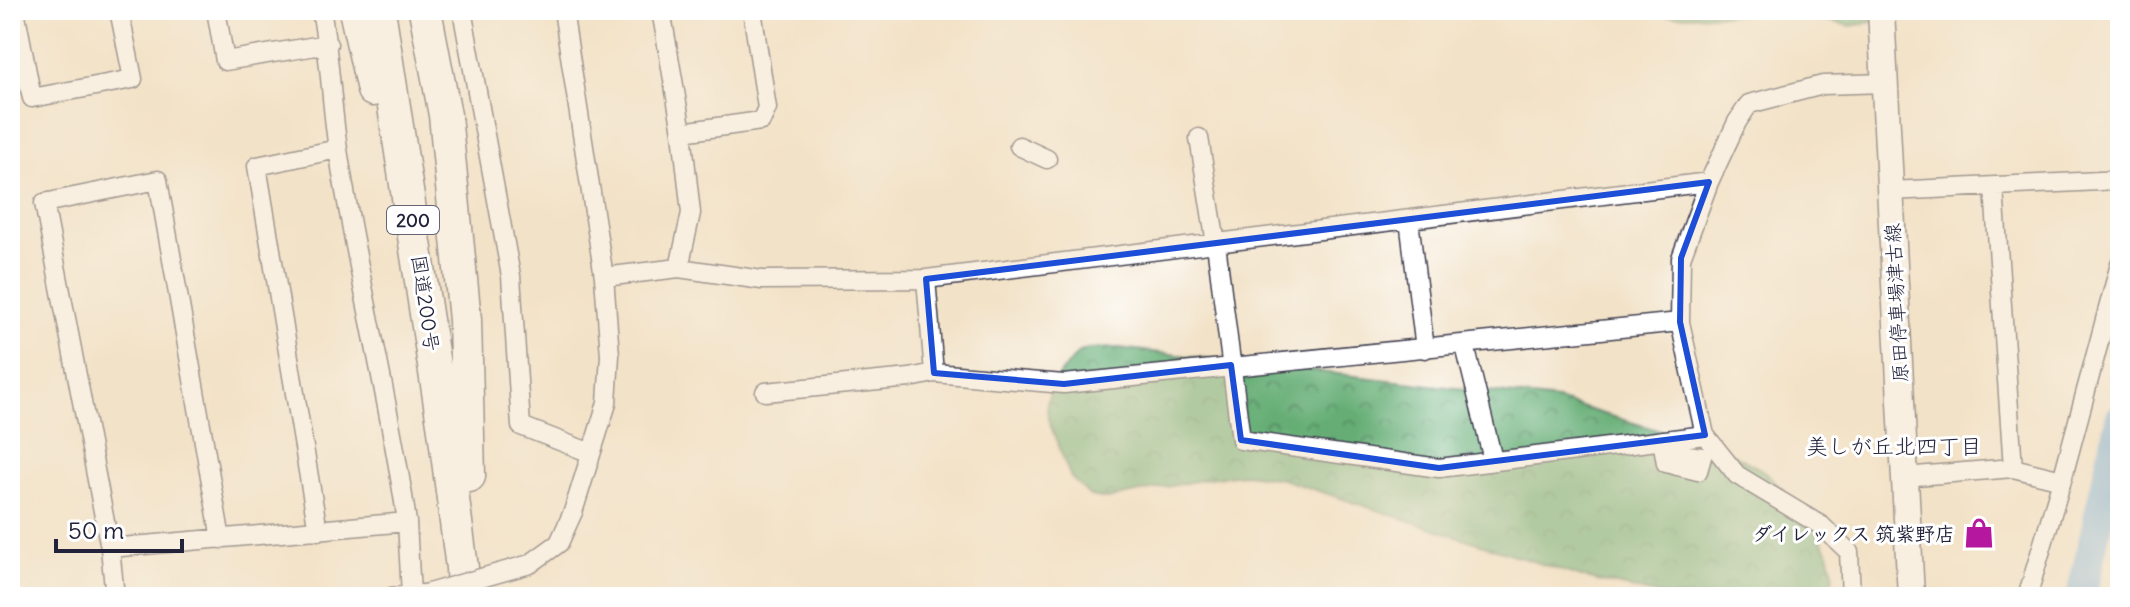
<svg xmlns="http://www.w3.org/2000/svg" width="2130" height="607" font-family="Delius,'Klee One',sans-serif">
<defs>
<pattern id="forest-crowns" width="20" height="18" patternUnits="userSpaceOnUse" patternTransform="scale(2)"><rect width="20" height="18" fill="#65ad75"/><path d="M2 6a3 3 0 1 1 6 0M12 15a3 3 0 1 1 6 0" fill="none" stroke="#538c61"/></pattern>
</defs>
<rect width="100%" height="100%" fill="#fff"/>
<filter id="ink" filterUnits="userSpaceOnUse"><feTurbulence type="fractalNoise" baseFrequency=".0125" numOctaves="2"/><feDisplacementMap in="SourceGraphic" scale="16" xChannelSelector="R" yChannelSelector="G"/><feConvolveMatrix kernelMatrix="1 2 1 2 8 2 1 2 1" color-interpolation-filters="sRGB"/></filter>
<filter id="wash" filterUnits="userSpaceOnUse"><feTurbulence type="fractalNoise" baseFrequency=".006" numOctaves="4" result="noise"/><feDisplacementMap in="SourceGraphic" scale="32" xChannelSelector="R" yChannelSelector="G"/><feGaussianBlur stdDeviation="1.8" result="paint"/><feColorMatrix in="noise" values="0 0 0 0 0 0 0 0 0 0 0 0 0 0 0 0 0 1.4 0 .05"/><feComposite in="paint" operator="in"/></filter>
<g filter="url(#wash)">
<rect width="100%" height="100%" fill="#f2e2c7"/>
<path fill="url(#forest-crowns)" stroke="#446858" stroke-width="2" d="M1593 10H1895L1887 19 1851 26 1789 13 1678 16 1596 13Z
M1119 348 1557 400 1727 451 1766 472 1813 524 1828 552 1834 576 1825 597H1669L1584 578 1282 479 1245 474 1215 477 1107 499 1090 496 1071 478 1048 419 1047 403 1052 384 1078 353 1087 349Z"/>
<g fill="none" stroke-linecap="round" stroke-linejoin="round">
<path stroke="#69a8db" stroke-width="30" d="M2081 597 2120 419"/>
</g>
</g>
<g filter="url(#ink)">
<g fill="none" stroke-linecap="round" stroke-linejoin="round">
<g stroke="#413f50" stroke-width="21">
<path id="minor" d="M15 10 32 98 133 79 119 10
M216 10 225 61 328 44
M462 10 511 276 521 426 591 453
M563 10 604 277 610 355 607 403 573 512
M661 10 682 132 691 213 679 268
M682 132 761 121 767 108 752 10
M1199 138 1216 244 1241 440 1439 468 1705 435
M1019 146 1047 159
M1994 188 2013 468
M1890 191 2120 180
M1409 220 1425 349
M604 277 679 268 762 280 926 279 1709 182
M1465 346 1493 460
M934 373 1064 384 1680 322
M765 392 910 378 934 373 926 279
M1662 440 1666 463 1698 471 1702 457 1680 454 1677 466
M1904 477 2013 468 2062 480
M407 522 411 595
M318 531 257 166 338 149
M110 548 407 522C389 397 357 274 338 149 331 103 330 56 321 10
M115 597 110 548 44 203 158 180 221 539
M391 597 422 594
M1851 597 1849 552 1822 526 1737 475 1705 435 1680 322 1681 258 1709 182 1737 122 1749 104 1823 85 1886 83
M2027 597 2062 480 2120 264"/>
</g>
<g stroke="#413f50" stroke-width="29">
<path id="secondary" d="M1881 10 1911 597"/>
</g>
<g stroke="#413f50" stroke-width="35">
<path id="trunk" d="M355 10 373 90
M379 10 444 430 462 568 463 597
M425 10 445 115 465 320 469 476"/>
</g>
<use href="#minor" stroke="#fff" stroke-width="18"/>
<use href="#secondary" stroke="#fff" stroke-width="26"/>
<use href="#trunk" stroke="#fff" stroke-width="32"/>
<g stroke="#413f50" stroke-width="21" stroke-linecap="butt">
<path id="minor-bridge" d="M425 594 530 564 559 543 573 512"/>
</g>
<use href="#minor-bridge" stroke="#fff" stroke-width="18"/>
</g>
</g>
<path d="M0 0H2130V607H0ZM1709 182 1681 258 1680 322 1705 435 1439 468 1241 440 1231 365 1064 384 934 373 926 279Z" fill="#f2e2c7" fill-opacity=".55" fill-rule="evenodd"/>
<path fill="none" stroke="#1d4ed8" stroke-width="6" stroke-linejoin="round" d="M1709 182 1681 258 1680 322 1705 435 1439 468 1241 440 1231 365 1064 384 934 373 926 279Z"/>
<defs>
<g id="shop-bare" transform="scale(2.4)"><path d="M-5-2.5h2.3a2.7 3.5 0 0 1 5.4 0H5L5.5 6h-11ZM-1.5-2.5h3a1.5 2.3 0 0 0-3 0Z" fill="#b5179e" stroke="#fff" stroke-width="2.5" paint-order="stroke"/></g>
</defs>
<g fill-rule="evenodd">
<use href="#shop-bare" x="1979" y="533"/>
</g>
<g text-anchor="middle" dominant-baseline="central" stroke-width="6" stroke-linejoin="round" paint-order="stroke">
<rect fill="#fff" stroke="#646476" stroke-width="2" x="387" y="206" width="52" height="28" rx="6"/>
<g font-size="18" font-weight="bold" fill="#22223b">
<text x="413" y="220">200</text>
</g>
<g font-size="20" fill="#22223b" stroke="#fff">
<text transform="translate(426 303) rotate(82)">国道200号</text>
<text transform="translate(1896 303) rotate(-93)">原田停車場津古線</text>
</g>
<g font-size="20" font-weight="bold" fill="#22223b" stroke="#fff" text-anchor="end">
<text x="1955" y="533">ダイレックス 筑紫野店</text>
</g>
<g font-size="22" fill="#22223b" stroke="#fff">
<text x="1894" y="446">美しが丘北四丁目</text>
</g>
</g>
<rect width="2130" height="607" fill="none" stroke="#fff" stroke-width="40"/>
<path d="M56 539v12h126v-12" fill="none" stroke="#22223b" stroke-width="4"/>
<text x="68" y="539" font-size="24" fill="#22223b" stroke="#ffffff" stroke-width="6" paint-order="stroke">50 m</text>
</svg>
